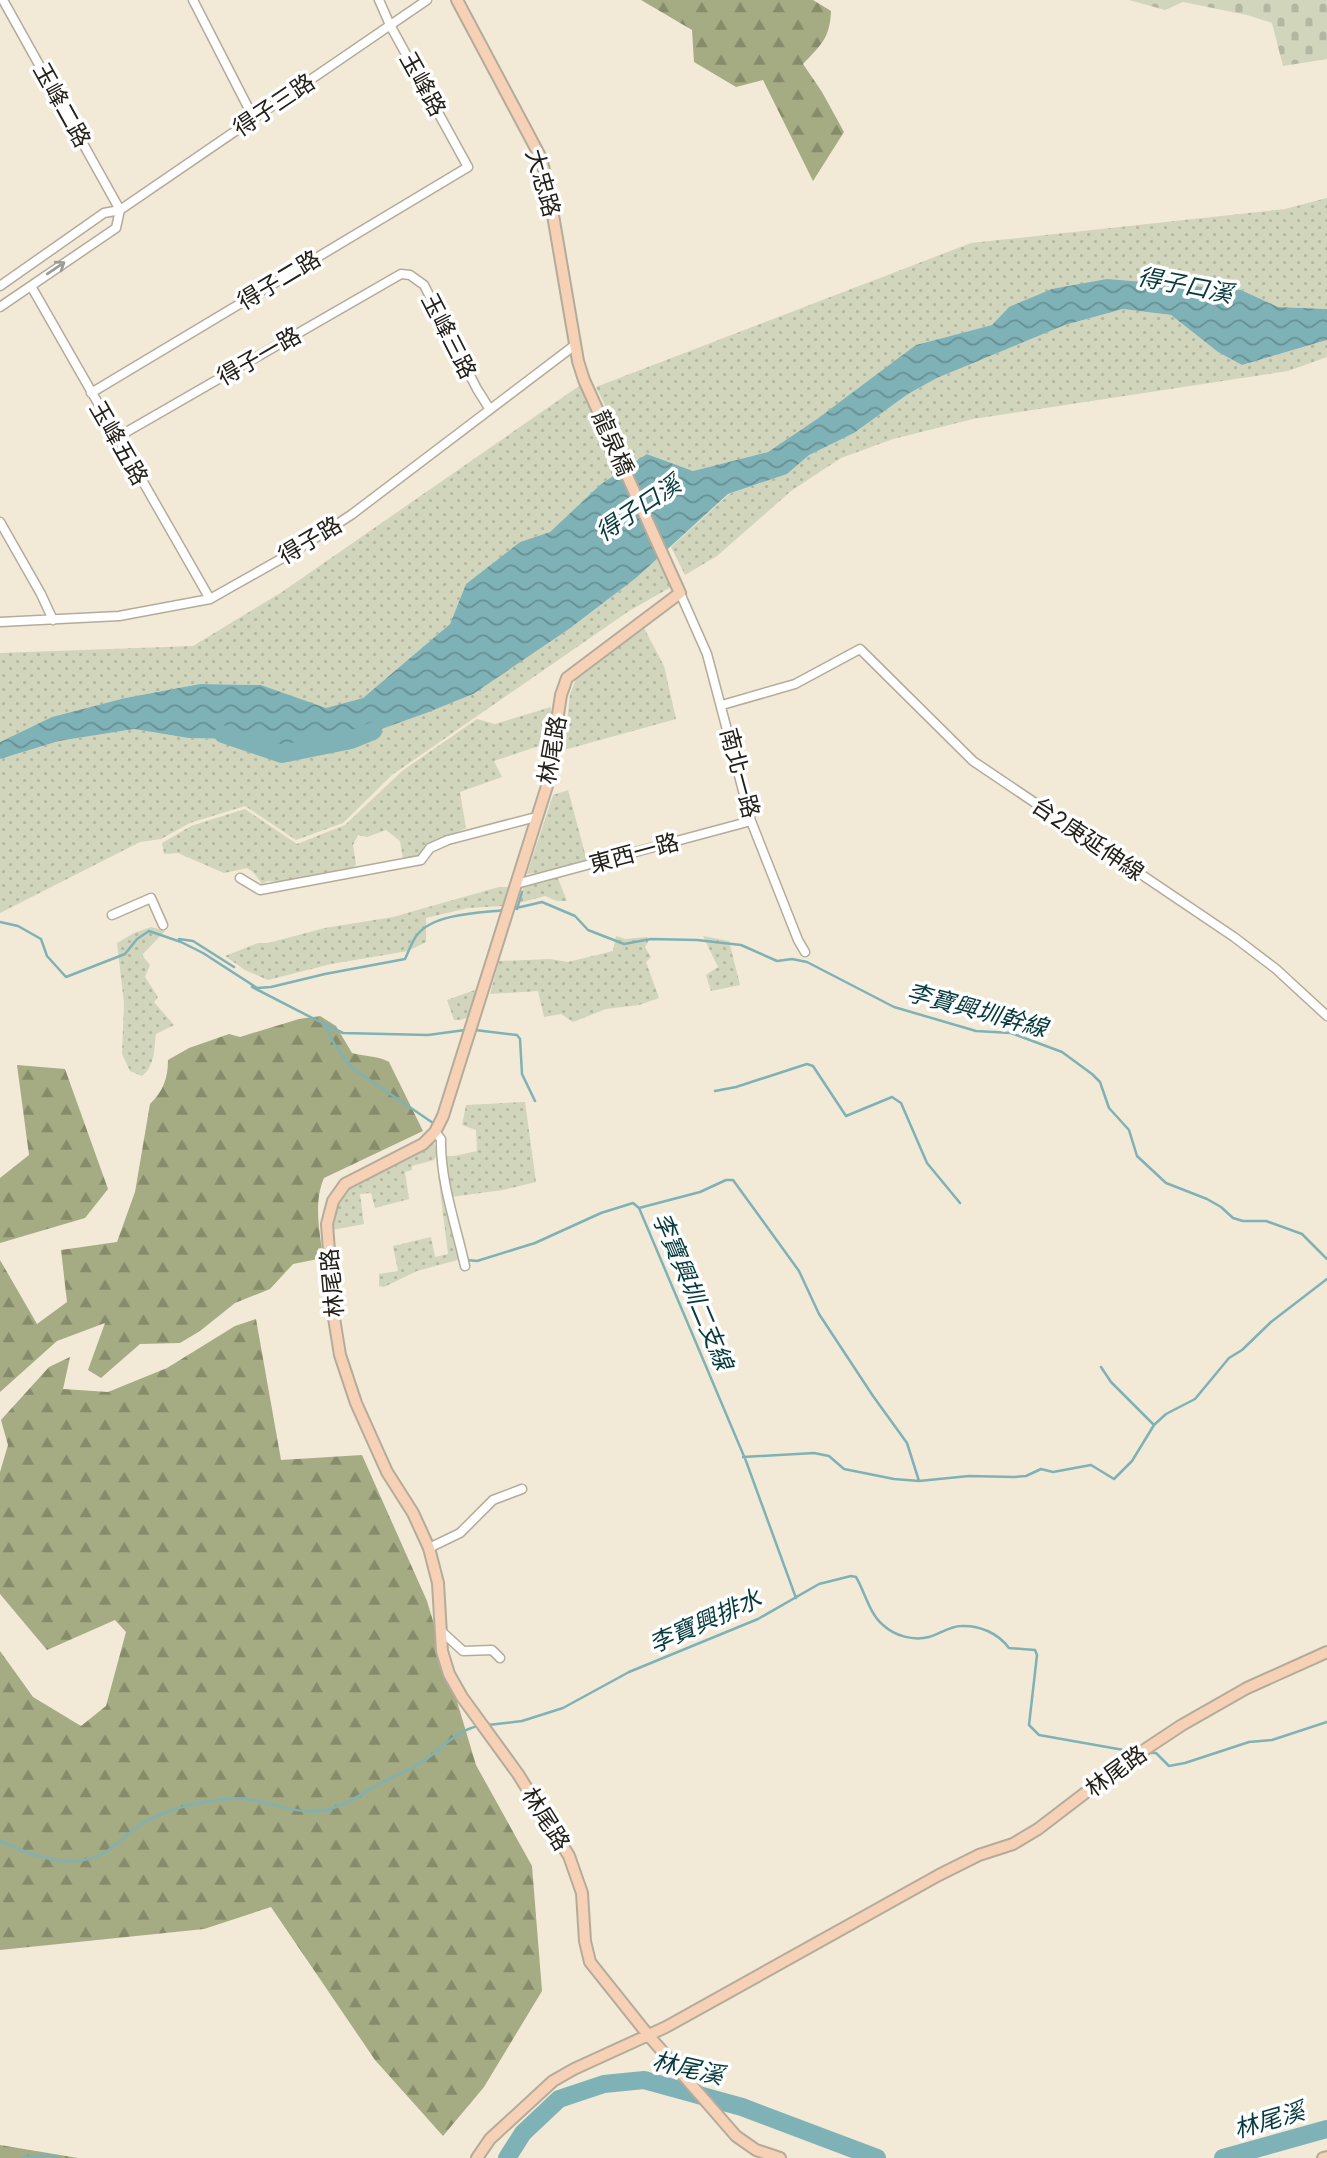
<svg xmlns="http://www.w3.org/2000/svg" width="1327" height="2158" font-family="Inter,'Noto Sans TC',sans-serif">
<defs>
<pattern id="grass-dots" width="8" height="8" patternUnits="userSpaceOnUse" patternTransform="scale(1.75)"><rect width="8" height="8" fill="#d1d5bc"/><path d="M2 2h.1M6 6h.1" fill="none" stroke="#b3b7a1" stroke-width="1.8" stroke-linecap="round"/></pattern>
<pattern id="forest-firs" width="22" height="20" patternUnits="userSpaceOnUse" patternTransform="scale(1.75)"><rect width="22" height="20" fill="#a5ab83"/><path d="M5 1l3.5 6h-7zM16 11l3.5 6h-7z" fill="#868b6a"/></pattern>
<pattern id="cemetery-stones" width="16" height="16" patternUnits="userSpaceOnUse" patternTransform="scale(1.75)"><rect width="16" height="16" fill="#d1d5bc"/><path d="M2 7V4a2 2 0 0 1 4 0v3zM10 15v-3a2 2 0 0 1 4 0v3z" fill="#b3b7a1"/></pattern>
<pattern id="water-waves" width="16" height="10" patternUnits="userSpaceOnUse" patternTransform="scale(1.75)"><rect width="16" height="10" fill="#7eb2b6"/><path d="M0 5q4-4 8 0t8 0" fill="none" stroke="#679093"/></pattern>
</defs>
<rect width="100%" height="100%" fill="#f2e9d7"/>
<path fill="url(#grass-dots)" d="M1327 198V309L1278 307 1241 290 1009 307 992 325 920 344 817 419 768 452 693 471 648 454 634 463 596 387 971 243 1285 209Z
M1123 309 1171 315 1218 352 1242 365 1327 340V357L1288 371 973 419 893 439 841 458 791 491 717 556 685 575 671 547 729 494 787 474 808 455 854 433 908 394 937 378 1065 325Z
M582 384 619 472 601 484 550 532 520 542 466 584 450 624 363 698 326 709 261 685 200 684 125 698 52 717 0 742V653L193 646 282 592Z
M659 557 671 587 629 611 392 775 343 823 296 840 245 806 190 823 161 839 140 842 0 913V759L59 741 134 729 188 738 230 739 293 749 348 741 473 693 569 629 636 578Z
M644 628 664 666 676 719 564 750 570 694 576 679Z
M551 707 552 730 544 735 542 745 494 761 502 777 460 792 466 828 425 847 418 857 403 859 400 841 386 830 367 837 358 835 353 845 356 864 352 869 279 882 268 881 262 884 254 873 247 868 224 873 178 853 164 854 162 843 191 826 245 809 297 844 345 825 402 771 477 719 495 724Z
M568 790 587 861 556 870 527 874 553 795Z
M557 876 567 901H557L545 896 519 903 524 884Z
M499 887H510L502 906 468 908 426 918V942L408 951 331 964 268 980 245 970 225 956 258 943H268L325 928 393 917Z
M151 927 165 931 142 955 150 965 145 977 158 997 154 1002 174 1025 156 1034C154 1049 155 1066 142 1076L130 1071 122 1054 124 1003 117 943 134 933Z
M616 936 625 939 647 937 649 940 645 947 651 957 646 962 659 998 639 1005 606 1009 573 1022 561 1014 544 1017 538 991 490 994 499 961 550 959 568 962 613 951Z
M703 936 729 941 740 985 711 991 706 975 718 967Z
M475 990H479C473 1009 476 1020 454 1020L447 1000Z
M525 1102 536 1182 503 1190 451 1197 444 1156H454L477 1151 476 1130 462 1125 466 1105Z
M433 1140 438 1153 434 1160 412 1166V1170L405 1172 409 1199 375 1208 371 1193 360 1194 364 1224 332 1230C332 1214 334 1200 345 1188 356 1176 415 1149 433 1140Z
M441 1173 461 1259 417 1271 384 1287 379 1286V1274L398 1271 393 1246 431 1237 435 1257 448 1254 438 1174Z"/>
<path fill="url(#forest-firs)" d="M641 0H813L831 11C830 38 821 45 803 64L822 92 844 132 813 181 763 80 736 87 694 62 692 30Z
M320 1016 336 1026 352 1053C365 1057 377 1055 389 1062L423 1131 324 1178C313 1203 320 1232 323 1258L293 1264 270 1289 235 1303 200 1331 180 1343 140 1344 101 1378 88 1370 105 1323 57 1341 0 1392V1260L37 1324 67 1302 61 1250 117 1242 135 1192 150 1104C163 1091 168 1079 168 1060L189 1048 229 1034 240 1037 299 1019Z
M17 1065 65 1069 108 1189 85 1218 0 1243V1178L29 1155Z
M256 1319 281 1460 362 1455 427 1601 476 1765 532 1866 542 1991 484 2087 443 2136 375 2060 271 1907 204 1929 0 1950V1651L33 1697 81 1726 106 1706 126 1632 115 1620 47 1650 0 1594V1472L8 1445 1 1420 49 1367 70 1357 63 1389 108 1392 167 1368 235 1326Z
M0 2145 78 2158H0Z"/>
<path fill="url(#cemetery-stones)" d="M1129 0H1327V59L1283 66 1272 23 1247 15 1183 2 1165 10Z"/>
<path fill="url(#water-waves)" d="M1107 279 1241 290 1278 307 1327 309V340L1242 365 1218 352 1171 315 1123 309 1065 325 937 378 908 394 854 433 809 455 787 474 728 494 636 578 569 629 473 694 426 713 348 741 293 749 230 739 188 738 134 729 59 741 0 759V742L52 717 125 698 200 684 261 685 326 708 363 698 450 624 466 584 520 542 550 532 601 484 647 454 693 471 768 452 817 419 916 345 992 325 1009 307 1052 289Z"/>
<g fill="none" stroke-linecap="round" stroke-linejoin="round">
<path stroke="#7eb2b6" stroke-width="2.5" d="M512 909 542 902 575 916 588 930 624 944 651 939 697 940 741 945 777 961 792 959 807 962 894 1007 976 1031 1011 1033 1062 1052 1092 1074 1100 1082 1109 1108 1129 1130 1137 1156 1166 1183 1207 1199 1221 1207 1233 1218 1243 1221H1266L1302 1234 1327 1259
M517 909 522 892
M0 922 18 926 41 939 47 956 66 977 125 954 137 939 149 931 181 942 203 953 257 988 271 987 325 974 405 959C409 951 412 941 417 935 434 913 481 913 506 910
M179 939 193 941 234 967
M252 987 324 1024 335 1045 352 1068 436 1125
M324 1024 343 1033 428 1035 465 1030
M475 1030 517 1035 520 1039 522 1074 535 1101
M715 1091 736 1087 807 1064 813 1066 846 1116 892 1097 901 1103 927 1163 960 1203
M639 1208 700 1192 726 1180H733L799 1271 819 1314 873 1396 907 1443 919 1481 969 1476 1014 1477 1026 1476 1041 1469 1053 1472 1091 1465 1114 1479 1132 1461 1154 1425 1166 1414 1195 1399 1229 1358 1242 1350 1271 1322 1327 1279
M467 1260 477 1261 535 1243 601 1213 633 1203 639 1208 746 1461 796 1598
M1101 1367 1111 1382 1154 1425
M743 1457 814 1453 829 1456 844 1469 894 1479 919 1481
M488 1725 522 1721 563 1708 629 1672 758 1619 819 1584 851 1576 856 1577C865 1592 869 1613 883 1625 895 1636 913 1641 929 1637 940 1634 950 1626 961 1626 979 1625 998 1633 1009 1648L1035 1650 1037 1655 1029 1725 1039 1735 1135 1752
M1149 1753H1156L1169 1766 1185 1763 1249 1742 1272 1740 1327 1722
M0 1841C31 1855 68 1871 102 1854 116 1847 127 1833 140 1825 164 1810 198 1802 226 1799 263 1794 298 1822 336 1807 352 1801 367 1791 383 1782 397 1775 412 1769 425 1760 443 1748 456 1731 478 1726
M22 2158 46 2155 60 2158"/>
<path stroke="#7eb2b6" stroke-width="18" d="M223 734 282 754 351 740 373 731
M507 2158 523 2133 559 2099 604 2084 644 2080 742 2107 877 2158
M1223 2158 1327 2129"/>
<g stroke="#b4ac9b" stroke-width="11">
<path id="street" d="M3 0 120 210
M193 0 254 119
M0 286 104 213 120 210 427 0
M31 286 210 599
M0 307 116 228 120 210
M91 393 468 167 390 25 379 0
M116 438 401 274 410 275 424 285 477 389 489 408
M0 522 41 594 53 620
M680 593 707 654 751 821 798 940 805 952
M0 622 119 616 210 599 295 551 351 515 575 345
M722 705 795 684 860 649 973 761 1234 937 1276 969 1327 1016
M240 878 260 890 421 860 430 848 448 840 536 817
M516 884 751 821
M112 915 151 898 163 925
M435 1132 441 1139C440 1181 456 1225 465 1266
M429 1548 460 1533 493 1500 522 1489
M440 1630 463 1651 492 1650 500 1658"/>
</g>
<g stroke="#b4ac9b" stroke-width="14">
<path id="secondary" d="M457 0 540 156 547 180 578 361 584 380 680 593 567 678 561 695 547 786 443 1116 435 1132 423 1144 345 1184 333 1201 327 1224 334 1318 340 1355 356 1403 387 1472 413 1513 429 1548 438 1583 442 1651 449 1674 462 1697 518 1774 569 1856 582 1893 585 1941 590 1962 649 2036 736 2136 756 2150 780 2158
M477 2158 490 2139 553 2081 574 2069 666 2027 939 1875 979 1855 1013 1844 1038 1829 1123 1764 1182 1725 1247 1688 1327 1652
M1323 2158 1327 2157"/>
</g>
<use href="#street" stroke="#fff" stroke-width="8"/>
<use href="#secondary" stroke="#f7d1b6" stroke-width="10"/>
</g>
<defs><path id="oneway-shaft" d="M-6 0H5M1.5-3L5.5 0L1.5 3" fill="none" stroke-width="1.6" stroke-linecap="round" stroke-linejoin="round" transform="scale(1.75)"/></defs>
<use stroke="#9c9b98" href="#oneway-shaft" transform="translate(56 268) rotate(-34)"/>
<g text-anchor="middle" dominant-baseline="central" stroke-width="7" stroke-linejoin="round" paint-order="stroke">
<g font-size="23" fill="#24201a" stroke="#fff">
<text transform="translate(423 84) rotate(61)">玉峰路</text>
<text transform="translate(62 105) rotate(61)">玉峰二路</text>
<text transform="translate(274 105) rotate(-34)">得子三路</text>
<text transform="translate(543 183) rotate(74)">大忠路</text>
<text transform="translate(279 280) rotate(-31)">得子二路</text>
<text transform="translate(449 336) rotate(63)">玉峰三路</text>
<text transform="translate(259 356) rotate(-30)">得子一路</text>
<text transform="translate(119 443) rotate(60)">玉峰五路</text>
<text transform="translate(613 443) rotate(66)">龍泉橋</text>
<text transform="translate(310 540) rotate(-31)">得子路</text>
<text transform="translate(552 750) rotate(-80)">林尾路</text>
<text transform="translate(740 773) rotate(75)">南北一路</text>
<text transform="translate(1088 839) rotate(34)">台2庚延伸線</text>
<text transform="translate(634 853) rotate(-15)">東西一路</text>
<text transform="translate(332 1283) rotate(-95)">林尾路</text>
<text transform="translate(1116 1771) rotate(-36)">林尾路</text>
<text transform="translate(546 1819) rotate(58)">林尾路</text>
</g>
<g font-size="24" font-style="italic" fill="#063a3e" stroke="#fff">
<text transform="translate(1185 285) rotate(11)">得子口溪</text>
<text transform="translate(638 508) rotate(-34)">得子口溪</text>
<text transform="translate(977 1010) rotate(15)">李寶興圳幹線</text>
<text transform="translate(693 1291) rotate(67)">李寶興圳二支線</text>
<text transform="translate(705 1621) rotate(-24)">李寶興排水</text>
<text transform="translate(688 2068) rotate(13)">林尾溪</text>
<text transform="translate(1269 2120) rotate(-16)">林尾溪</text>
</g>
</g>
</svg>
